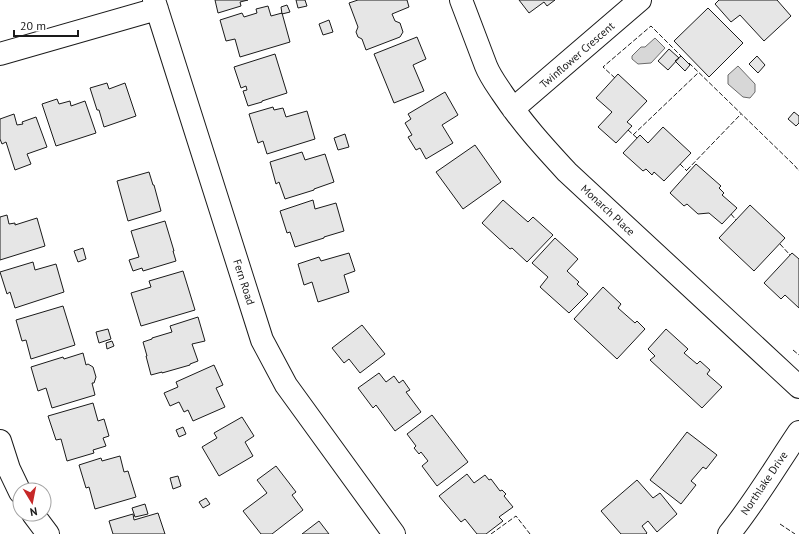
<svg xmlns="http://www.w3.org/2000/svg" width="799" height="534" font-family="'PT Sans',sans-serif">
<rect width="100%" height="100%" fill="#fff"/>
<path fill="#d7d7d7" stroke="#6a6a6a" d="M655 38 665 48 651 63 638 64 632 59V56L641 47H645Z
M738 66 755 84V92L750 98 743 97 728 84V75Z"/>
<path fill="#e6e6e6" stroke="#1a1a1a" d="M215 0H248L240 2 241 6 218 13Z
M296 0H305L307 6 298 8Z
M358 0H407L409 7 392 14 395 21 400 23 403 32 400 37 366 50 362 39 358 37 356 32 358 27 349 3Z
M519 0H555L547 6 544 2 529 13Z
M719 0H777L791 16 764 41 740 15 731 22 715 4Z
M287 5 290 12 282 14 281 7Z
M268 6 271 16 282 13 290 42 240 57 235 39 226 41 220 20 242 13 244 17 257 13 256 9Z
M708 8 743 43 709 77 674 41Z
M329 20 333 32 323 35 319 24Z
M417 37 426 59 413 65 424 91 394 103 374 54Z
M669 49 679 58 668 70 658 61Z
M275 54 287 93 262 101V102L248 106 243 91 247 90 246 86 241 88 234 67Z
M681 56 690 65 685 71 675 61Z
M757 56 765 65 758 73 749 64Z
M618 74 647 101 627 122 632 126 616 143 598 127 612 112 596 98Z
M107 83 109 89 125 83 136 116 104 127 99 110H97L90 88Z
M445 92 458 115 442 125 453 143 426 159 420 148 416 150 408 137 412 135 405 123 411 119 408 114Z
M57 99 59 104 70 101 71 106 85 101 96 133 56 146 42 104Z
M273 107 274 110 283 108 286 117 307 111 315 139 267 154 263 141 258 143 249 114Z
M794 112 799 116V123L796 126 788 119Z
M14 114 17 125 23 124 22 122 36 117 47 147 27 154 31 164 15 170 6 142 2 144 0 139V119Z
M663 127 691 153 664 181 654 172 652 175 646 169 643 171 623 153 640 135 648 143Z
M345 134 349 147 338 150 334 138Z
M475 145 501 182 463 209 436 172Z
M302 152 305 160 325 154 334 182 314 189V190L285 199 279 182 276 184 270 162Z
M696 164 721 186 719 188 724 193 722 195 737 208 722 224 709 213 698 214 687 204 684 206 670 193Z
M149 172 153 185H154L161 211 128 221 117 181Z
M313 200 315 209 336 203 344 231 324 237V238L295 247 290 232 287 233 280 211Z
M503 200 528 222 533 217 553 235 527 262 512 248 510 249 482 223Z
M750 205 785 238 754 271 719 238Z
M7 215 9 224 15 223V225L37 218 45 246 0 260V217Z
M165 221 174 251H173L176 261 143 271 142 268 133 271 129 260 139 257 131 231Z
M555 238 578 259 567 271 579 282 577 284 588 294 569 313 540 287 548 277 532 263Z
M83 248 86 259 78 262 74 251Z
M349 253 355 271 344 275 349 292 318 302 312 282 304 285 298 264 319 257 321 261Z
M792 253 799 259V308L785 295 781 299 764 283Z
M33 262 35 270 56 264 64 292 15 308 10 292 7 294 0 272Z
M183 271 195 310 141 326 131 293 151 287 149 281Z
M603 287 621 304 618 308 635 323 637 321 645 329 617 359 574 319Z
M63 306 75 345 31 359 26 340 22 341 16 320Z
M198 317 205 341 192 344 198 361 190 364V365L162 373V372L151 375 146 356H147L143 342 152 339V338L172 332 170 326Z
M362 325 385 354 360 373 349 359 344 363 332 348Z
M108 329 111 339 99 343 96 332Z
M666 329 688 349 684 353 697 364 700 361 710 370 707 374 722 387 702 408 650 360 655 356 648 349Z
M112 341 114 346 107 349 106 343Z
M83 353 86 365 88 364 93 367 96 377 94 383H92L95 395 52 408 46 388 38 391 31 367 63 357 64 359Z
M214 365 223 385 216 388 225 407 193 421 188 410 184 412 179 402 170 406 164 393 178 387 176 382Z
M379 373 386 382 394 376 399 383 403 380 410 390 406 392 421 412 395 431 376 405 373 408 358 388Z
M93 403 98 421 104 419 109 436 103 438 106 446 93 450 94 453 67 461 61 439 56 440 48 416Z
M432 415 468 462 437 486 422 466 428 461 421 452 419 454 414 448 416 446 407 434Z
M242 417 254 436 245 442 253 456 219 476 202 447 217 438 214 433Z
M183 427 186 434 179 437 176 430Z
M687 432 717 455 706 469 703 467 691 481 696 485 681 504 650 480Z
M120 456 124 472 128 471 136 497 95 509 89 487 86 488 79 465 101 458 102 461Z
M276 466 296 492 292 495 303 510 272 534H261L243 511 267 493 257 480Z
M467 474 474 483 485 475 489 480 491 479 500 491 502 490 506 494 504 496 513 507 499 517 503 521 486 534H477L465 519 461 522 439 496Z
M178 476 181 486 173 489 170 478Z
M637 480 653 498 660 493 677 514 657 532 648 521 642 526 647 533 646 534H621L601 511Z
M206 498 210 504 203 508 199 502Z
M145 504 148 514 135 517 132 508Z
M158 513 165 534H113L109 521 133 514 134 520Z
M319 521 329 534H302Z"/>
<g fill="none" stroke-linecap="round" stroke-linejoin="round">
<g stroke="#1a1a1a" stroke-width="24">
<path id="minor" d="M154 0 262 340 286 385 394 534
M461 0 486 66C490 76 496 84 502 93 522 123 543 146 567 172L799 387
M0 54 157 9
M513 109 640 0
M0 441 9 469 20 492
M33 514 48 534
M729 534C755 502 776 466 799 432"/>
</g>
<use href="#minor" stroke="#fff" stroke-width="22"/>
<path stroke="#1a1a1a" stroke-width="1" stroke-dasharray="5 2" stroke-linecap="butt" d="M689 63 795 166 799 171
M615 78 603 67 651 26 683 58
M628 130 637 138
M633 135 698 73
M680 164 687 171
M687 170 741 114
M731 214 736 220
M780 244 790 255
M793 350 799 355
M780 524 795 534
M491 534 516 516 530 534"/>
</g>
<g text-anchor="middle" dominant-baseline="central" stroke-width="3" stroke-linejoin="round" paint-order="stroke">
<g font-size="11" fill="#1a1a1a" stroke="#fff">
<text transform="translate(577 55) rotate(-41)">Twinflower Crescent</text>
<text transform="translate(608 210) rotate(43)">Monarch Place</text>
<text transform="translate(244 282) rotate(72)">Fern Road</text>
<text transform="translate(764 483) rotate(-56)">Northlake Drive</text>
</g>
</g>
<g transform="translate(32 502) rotate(170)"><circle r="19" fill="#ffffff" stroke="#a3a3a3"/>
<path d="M0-3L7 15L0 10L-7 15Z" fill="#c62828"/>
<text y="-6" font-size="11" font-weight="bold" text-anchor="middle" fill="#1a1a1a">N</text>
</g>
<path d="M14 30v6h64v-6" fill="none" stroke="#1a1a1a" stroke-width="2"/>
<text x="20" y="30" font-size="12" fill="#1a1a1a" stroke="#ffffff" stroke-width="3" paint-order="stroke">20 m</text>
</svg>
